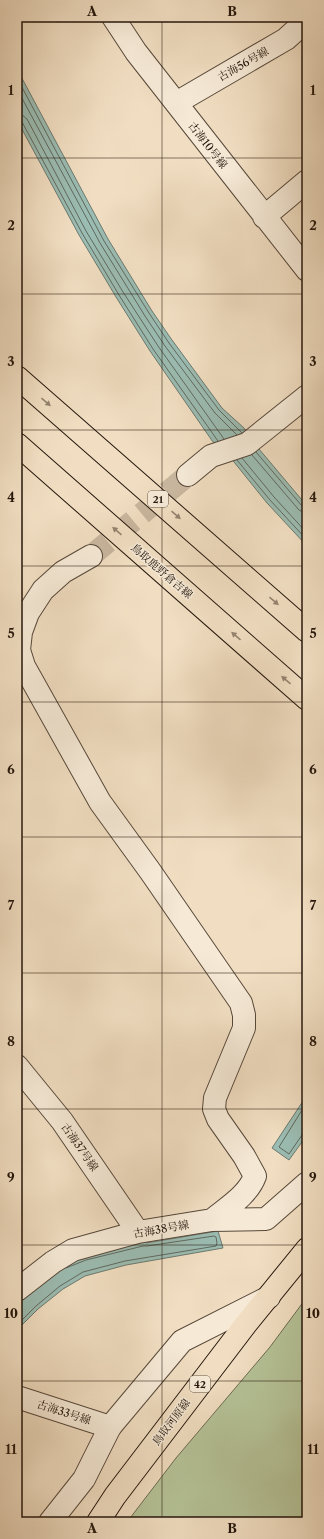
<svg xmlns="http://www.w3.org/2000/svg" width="324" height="1539" font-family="'Libre Caslon Text','Noto Serif JP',serif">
<rect width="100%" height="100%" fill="#f1dec2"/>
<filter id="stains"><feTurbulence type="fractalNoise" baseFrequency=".005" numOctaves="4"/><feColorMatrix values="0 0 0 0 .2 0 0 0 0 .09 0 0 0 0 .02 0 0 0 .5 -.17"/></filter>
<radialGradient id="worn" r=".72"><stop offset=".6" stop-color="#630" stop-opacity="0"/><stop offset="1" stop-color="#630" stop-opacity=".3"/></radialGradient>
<path fill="#b5c297" stroke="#6c6c52" d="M307 1297V1522H127L176 1458 270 1347Z"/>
<path fill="#9bbcb2" stroke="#6b7a70" d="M17 69 108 239 152 311 172 340 222 408 244 428 259 449 307 506V546L267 503 230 457 213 442 150 351 116 297 79 235 17 120Z
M307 1095V1135L289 1160 272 1148Z
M218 1231 223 1248 126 1265 85 1276 63 1289 38 1309 17 1330V1302L55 1268 84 1257 144 1239 146 1243Z"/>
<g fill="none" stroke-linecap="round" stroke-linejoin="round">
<path stroke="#60695f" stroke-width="1" d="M17 78 104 241 149 313 169 343 219 410 242 433
M17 89 100 243 145 316 165 346 215 413 237 435
M17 114 22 115 27 119 86 231 123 292 158 346 224 439
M17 119 22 122 82 233 119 295 153 349 218 441
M256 452 302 506 307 508
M252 455 299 510 303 512 307 513
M242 458 274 497 307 533
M237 460 270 500 307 540
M307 1102 279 1147 289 1154 302 1135 307 1133
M17 1325 36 1306 60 1286 83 1272 125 1261 216 1246 217 1243 216 1237 214 1236 147 1246H143L86 1260 66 1268"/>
<path stroke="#c8b69e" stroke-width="22" stroke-dasharray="22 11" stroke-linecap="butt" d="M91 556 188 475"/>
<g stroke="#57483a" stroke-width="24">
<path id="minor" d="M113 17 136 52 307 270
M176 103 286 39 307 20
M264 217 307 181
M188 475 211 456 247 444 307 396
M24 666 100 802 150 871 241 1003 244 1015V1028L215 1098 214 1109 218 1119 244 1156 255 1176C248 1195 228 1207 212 1220
M17 672 24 666 19 650 21 632 28 613 43 590 63 572 91 556
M17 1066 62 1121 138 1232
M17 1290 53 1262 73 1250 138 1232 212 1220 266 1219 307 1183
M50 1522 84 1479 110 1427 182 1341 269 1297"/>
</g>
<g stroke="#57483a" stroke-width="24">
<path id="tertiary" d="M17 1397 110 1427"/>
</g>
<g stroke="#24160c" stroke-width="24">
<path id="primary" d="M17 377 307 631
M17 444 307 699
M98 1522 115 1496 246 1324 307 1249"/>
</g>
<use href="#minor" stroke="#f6ead7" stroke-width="22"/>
<use href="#tertiary" stroke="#f6ead7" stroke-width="22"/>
<use href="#primary" stroke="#f1dec2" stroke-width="22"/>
</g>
<defs><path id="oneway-solid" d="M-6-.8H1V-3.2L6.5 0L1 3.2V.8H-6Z"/></defs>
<g fill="#958470">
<use href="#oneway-solid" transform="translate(46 402) rotate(41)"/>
<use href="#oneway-solid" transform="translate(176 515) rotate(41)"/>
<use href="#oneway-solid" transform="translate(117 531) rotate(-139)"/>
<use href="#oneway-solid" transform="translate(274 601) rotate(41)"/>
<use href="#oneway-solid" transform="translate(236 636) rotate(-139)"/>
<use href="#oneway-solid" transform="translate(286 680) rotate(-139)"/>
</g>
<path fill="none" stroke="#24160c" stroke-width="1" stroke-opacity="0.55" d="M162 17V1522M17 158H307M17 294H307M17 430H307M17 566H307M17 702H307M17 837H307M17 973H307M17 1109H307M17 1245H307M17 1381H307"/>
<g text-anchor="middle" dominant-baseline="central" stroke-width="3" stroke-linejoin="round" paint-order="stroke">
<g fill="#f6ead7" stroke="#635649" stroke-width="1">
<rect x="148" y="491" width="20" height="16" rx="3"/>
<rect x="190" y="1376" width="20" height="16" rx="3"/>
</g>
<g font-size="10" font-weight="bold" fill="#24160c">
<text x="158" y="499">21</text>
<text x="200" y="1384">42</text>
</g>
<g font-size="11" fill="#24160c" stroke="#f6ead7">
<text transform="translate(243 64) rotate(-30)">古海56号線</text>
<text transform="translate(208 145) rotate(52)">古海10号線</text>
<text transform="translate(162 571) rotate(41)">鳥取鹿野倉吉線</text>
<text transform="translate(80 1147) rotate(55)">古海37号線</text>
<text transform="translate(161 1229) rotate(-10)">古海38号線</text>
<text transform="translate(64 1412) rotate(18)">古海33号線</text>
<text transform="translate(171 1422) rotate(-53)">鳥取河原線</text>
</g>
</g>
<rect width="324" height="1539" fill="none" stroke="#f1dec2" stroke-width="44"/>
<rect x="22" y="22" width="280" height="1495" fill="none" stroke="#24160c" stroke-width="1.5"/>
<g font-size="13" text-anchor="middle" font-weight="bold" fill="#24160c">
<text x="92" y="16">A</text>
<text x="232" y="16">B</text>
<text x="11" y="95">1</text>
<text x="313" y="95">1</text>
<text x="11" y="230">2</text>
<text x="313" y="230">2</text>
<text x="11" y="366">3</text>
<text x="313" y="366">3</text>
<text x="11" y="502">4</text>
<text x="313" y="502">4</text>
<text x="11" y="638">5</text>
<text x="313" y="638">5</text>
<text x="11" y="774">6</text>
<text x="313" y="774">6</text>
<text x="11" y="910">7</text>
<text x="313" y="910">7</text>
<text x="11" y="1046">8</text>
<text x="313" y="1046">8</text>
<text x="11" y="1182">9</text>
<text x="313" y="1182">9</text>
<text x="11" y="1318">10</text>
<text x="313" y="1318">10</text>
<text x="11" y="1454">11</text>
<text x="313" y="1454">11</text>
<text x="92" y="1533">A</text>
<text x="232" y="1533">B</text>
</g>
<rect width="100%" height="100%" filter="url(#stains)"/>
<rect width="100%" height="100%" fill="url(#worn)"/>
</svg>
